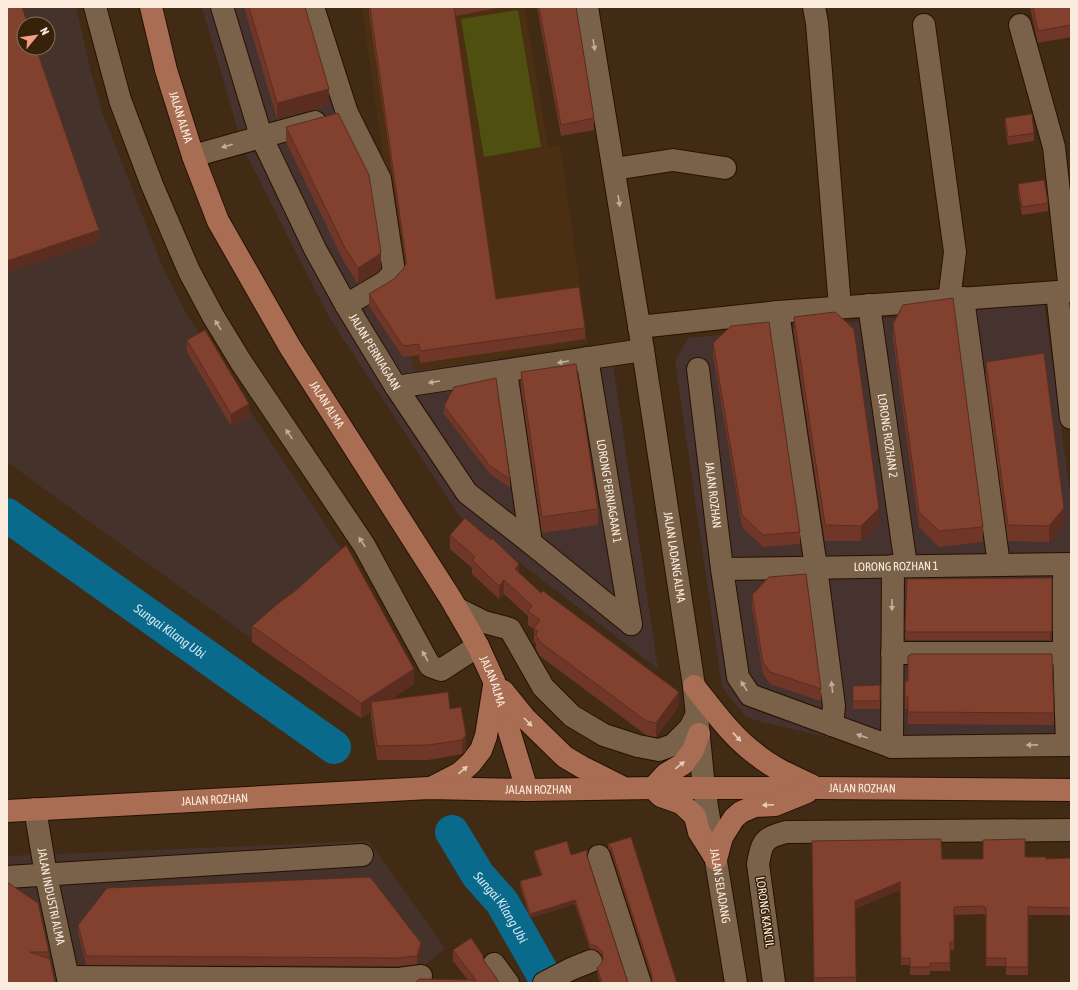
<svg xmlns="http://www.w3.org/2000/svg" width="1078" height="990" font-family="'Asap Condensed',sans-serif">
<rect width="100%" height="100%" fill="#412b14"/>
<path fill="#46322f" d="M202 7H322L353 107 385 171 414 370 610 344 658 669 460 517 329 317 243 148Z
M1044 303 1071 499V753L892 752 765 723 746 717 722 687 675 361 688 338Z"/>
<path fill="#45332b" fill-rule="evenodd" d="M7 7H76L90 68 102 112 163 268 187 315 346 556 251 638 7 462ZM24 24H48V48H24Z
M369 841 445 948 418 971 391 983H7V856Z"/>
<path fill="#4b2f12" d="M362 7H524L548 146 560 145 588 344 441 367 414 370 385 171Z"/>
<path fill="#4f500f" d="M518 10 541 147 484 157 461 19Z"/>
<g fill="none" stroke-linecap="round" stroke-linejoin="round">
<g stroke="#0a6a8c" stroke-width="34">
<path id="s1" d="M7 515 334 747"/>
<path id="s2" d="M452 832 478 875 502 902 548 983"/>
</g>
<g stroke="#271200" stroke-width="24">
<g id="minor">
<path d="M95 7 120 100 152 185 189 271 213 316 241 362 364 545 430 666 441 670 478 646"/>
<path id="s3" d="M222 7 261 136 315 249 346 305 396 387 467 493 531 543 631 624"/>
<path d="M313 7 347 113 380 179 394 272 385 282 346 305"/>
<path id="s4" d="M587 7 643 350 694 686 704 788 736 983"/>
<path d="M814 7 817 23 840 307"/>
<path d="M924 25 955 252 949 300"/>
<path d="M1020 25 1054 147 1070 291"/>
<path d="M193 156 315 122"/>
<path d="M614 169 673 160 725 168"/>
<path d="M1057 292 1071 418"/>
<path d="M963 298 999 565"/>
<path id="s5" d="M869 305 906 566"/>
<path d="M778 312 816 567 834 706 832 725"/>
<path d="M639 327 778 312 1071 291"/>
<path id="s6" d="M587 358 631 624"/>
<path id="s7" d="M698 369 722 569 738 677 750 695 892 747 1071 745"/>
<path d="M506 371 531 543"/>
<path d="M396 387 643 350"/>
<path d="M1064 565V653L1067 745"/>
<path id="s8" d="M722 569 1071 564"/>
<path d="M456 608 484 622 510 629 543 687 572 716 604 735 638 746 659 750 673 745 690 728 697 714"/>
<path d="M892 653H1071"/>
<path d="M892 747 893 566"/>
<path id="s9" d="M35 809 46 875 69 983"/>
<path d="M599 856 640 983"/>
<path d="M7 877 362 855"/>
<path d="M494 964 508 983"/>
<path d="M68 977 399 979 421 976"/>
<path d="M544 983 571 969 591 961"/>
<path d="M774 983 758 864C762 841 764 838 786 832L1071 830"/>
</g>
</g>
<g stroke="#271200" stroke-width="24">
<g id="major">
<path id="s10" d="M151 7 166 70 193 156 218 221 290 347 451 599 478 646 494 681 527 790"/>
<path d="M694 686C713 710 732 737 757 755 773 768 792 776 811 785"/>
<path d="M503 691 524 717 565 757 582 767 620 786"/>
<path d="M433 787 460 773 471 763 481 750 486 736 494 686"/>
<path d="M653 788 666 774 683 764 693 750 699 734"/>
<path d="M655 790 661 796 681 803 695 816 699 832 716 859"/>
<path id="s11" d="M7 811 429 788 527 790 653 788H818L1071 790"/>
<path d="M716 859 722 837 734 818 741 812 755 806 775 805 807 792"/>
</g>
</g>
<use href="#minor" stroke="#7a6149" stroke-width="22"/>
<use href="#major" stroke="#a86d53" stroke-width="22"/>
</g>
<path fill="#703728" d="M244 7H305L329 105 277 119Z
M369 7H505L455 16 496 299 585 328V339L420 363 419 355 403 357 369 306V294L394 279 403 269 406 265 369 13Z
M526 7H535L526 8Z
M537 7H576L594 118V130L561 136Z
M1030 7H1071V37L1038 43Z
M1005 118 1034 133V141L1008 145 1005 126Z
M286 127 381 268 377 272 358 284 344 262 286 142Z
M1018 184 1048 203V211L1022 215 1018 192Z
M794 317 879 524 861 541H825L794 332Z
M893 324 983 527V542L939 547 919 527 893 340Z
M187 340 249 416 231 426 187 352Z
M713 343 800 532V544L763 547 742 527 713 355Z
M986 362 1064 524 1049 542 1008 541 986 378Z
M521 372 598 509V525L542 533 521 388Z
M444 406 510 479V488L490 474 444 414Z
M450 535 519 573 541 593 679 706 656 737 646 735 540 656 536 649V643L534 642V629L528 625V616L504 594 499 599 472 574V568L450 549Z
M1052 578V639L1050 640H907L905 637V629Z
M752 595 821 689V701L770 684 763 674 752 607Z
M252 626 414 684 390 700 450 709 466 750 462 754 428 760H377L371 717V712L361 718 252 642Z
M905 681 1054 713V725L908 724V709H905Z
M880 685V709H853V686Z
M631 837 677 983 652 982V979L611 852 608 848V844Z
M812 841 942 859H983L1025 857 1046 859 1071 858V915H1028V975H1006V966H986V915H984V914L954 915V950H950V971H930V975H910V965H901L900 890 855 909 856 983H814Z
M534 851 571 855 587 856 628 983H600L597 972V968L601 964 603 960 602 956 598 951 593 949H590L575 904 530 918 520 886V881L541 875 534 855Z
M7 882 49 952V958L7 983Z
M78 925 421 951 417 964 398 966 86 965 78 933Z
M453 950 484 961 499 983 468 980 453 961Z"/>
<path fill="#5b2d20" d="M329 89V105L277 119V103Z
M99 230V242L7 273V261Z
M381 252V268L377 272 358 284V268Z
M249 404V416L231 426V414Z
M879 508V524L861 541V526Z
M1064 508V524L1049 542V526Z
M519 564V578L515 569Z
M504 580V594L499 599V586Z
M1052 631V639L1050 640V632Z
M414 669V684L372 711 371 702V712L361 718V703Z
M679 692V706L656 737V723Z
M466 735V750L462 754V740Z
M900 882V890L855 909V901Z
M575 900V904L530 918V914Z
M421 943V951L417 964V956Z"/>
<path fill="#82402e" stroke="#5b2d20" d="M7 7H22L28 24H24V48H36L99 230 7 261Z
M249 7H305L329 89 277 103Z
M370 7H454L496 299 579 287 585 328 420 351 419 344 403 346 369 294 394 279 403 269 406 264V259Z
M539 7H576L594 118 561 125Z
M1033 7H1071V25L1038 31Z
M338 113 369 175 381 252 377 256 358 268 344 246 286 127Z
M1032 114 1034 133 1008 137 1005 118Z
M1044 180 1048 203 1022 207 1018 184Z
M953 298 983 527 939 531 919 512 893 324 903 305Z
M835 312 854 329 879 508 861 526 825 525 794 317Z
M769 322 800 532 763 535 742 515 713 343 731 326Z
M205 330 249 404 231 414 187 340Z
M1044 353 1064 508 1049 526 1008 525 986 362Z
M576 364 598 509 542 517 521 372Z
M496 378 510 479 490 466 444 406 454 387Z
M465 518 491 540 492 538 519 564 515 569 541 593 543 591 679 692 656 723 646 721 540 642 536 635 538 631 534 628 540 620 528 611 532 606 504 580 499 586 472 560 475 557 450 535Z
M346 545 414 669 361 703 252 626 281 601 294 592Z
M806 574 821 689 770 672 763 662 752 595 769 577Z
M1052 578V631L1050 632H907L905 629 907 579Z
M911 654H1052L1054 713 908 712V697H905V681H908V656Z
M880 685V701H853V686Z
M448 692 450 709 461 707 466 735 462 740 428 745 377 746 371 702Z
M631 837 677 983H651L652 982V975L611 848 608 844Z
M941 839 942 859H983V840L1025 839V857H1046V859L1071 858V908L1028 907V967H1006V958H986V908H984V906L954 907V942H950V963H930V967H910V958H901L900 882 855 901 856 977 814 978 812 841Z
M567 841 571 855 587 850V856L628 983H602L597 968 601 964 603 959 602 952 598 947 593 945H590L575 900 530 914 520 881 542 875 534 851Z
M370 877 371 878 421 943 417 956 398 958 86 956 78 925 107 888Z
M7 882 38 903 49 952H30L50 959 55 983H7Z
M471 938 482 954 484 961 495 976 499 983H415L419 979 476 980 453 950Z"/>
<defs><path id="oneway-solid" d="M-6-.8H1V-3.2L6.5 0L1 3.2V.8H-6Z"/></defs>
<g fill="#c0ad9a">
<use href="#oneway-solid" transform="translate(594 45) rotate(81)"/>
<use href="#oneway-solid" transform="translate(227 146) rotate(164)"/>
<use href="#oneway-solid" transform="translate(619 201) rotate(81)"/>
<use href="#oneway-solid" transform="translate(218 325) rotate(-122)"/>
<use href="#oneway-solid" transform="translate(563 362) rotate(171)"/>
<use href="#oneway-solid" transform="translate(434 382) rotate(171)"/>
<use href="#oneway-solid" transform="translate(289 434) rotate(-124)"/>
<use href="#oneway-solid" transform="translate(362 542) rotate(-123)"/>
<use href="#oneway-solid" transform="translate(892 605) rotate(90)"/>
<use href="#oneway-solid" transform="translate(425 656) rotate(-119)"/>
<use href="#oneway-solid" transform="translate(744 686) rotate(-122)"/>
<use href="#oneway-solid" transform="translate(832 687) rotate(-97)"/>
<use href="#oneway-solid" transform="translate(862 736) rotate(-161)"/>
<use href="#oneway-solid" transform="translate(1032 745) rotate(179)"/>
</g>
<g fill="#e6ccba">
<use href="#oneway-solid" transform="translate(528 722) rotate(46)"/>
<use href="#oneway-solid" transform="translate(737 737) rotate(47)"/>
<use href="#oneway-solid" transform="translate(680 765) rotate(-39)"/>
<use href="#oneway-solid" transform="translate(463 770) rotate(-40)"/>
<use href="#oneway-solid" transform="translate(768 805) rotate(177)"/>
</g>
<g text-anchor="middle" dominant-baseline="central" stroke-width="3" stroke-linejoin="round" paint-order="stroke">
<g font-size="12" fill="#faebdd" stroke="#372109">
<text stroke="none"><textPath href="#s10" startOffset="114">JALAN ALMA</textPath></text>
<text stroke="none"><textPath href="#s3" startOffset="379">JALAN PERNIAGAAN</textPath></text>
<text stroke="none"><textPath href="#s10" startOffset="438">JALAN ALMA</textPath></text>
<text stroke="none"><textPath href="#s5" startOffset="132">LORONG ROZHAN 2</textPath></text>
<text stroke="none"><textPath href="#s6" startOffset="135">LORONG PERNIAGAAN 1</textPath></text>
<text stroke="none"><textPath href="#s7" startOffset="127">JALAN ROZHAN</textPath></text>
<text stroke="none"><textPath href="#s4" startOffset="557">JALAN LADANG ALMA</textPath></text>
<text stroke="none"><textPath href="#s8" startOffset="174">LORONG ROZHAN 1</textPath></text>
<text stroke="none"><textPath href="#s10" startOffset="761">JALAN ALMA</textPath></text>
<text stroke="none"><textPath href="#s11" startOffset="856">JALAN ROZHAN</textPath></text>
<text stroke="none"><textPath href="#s11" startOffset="532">JALAN ROZHAN</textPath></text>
<text stroke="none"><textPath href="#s11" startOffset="208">JALAN ROZHAN</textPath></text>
<text stroke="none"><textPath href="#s4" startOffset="889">JALAN SELADANG</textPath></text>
<text stroke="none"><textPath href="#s9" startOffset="89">JALAN INDUSTRI ALMA</textPath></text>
<text transform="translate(765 912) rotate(82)">LORONG KANCIL</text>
</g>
<g font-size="13" font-style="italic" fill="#d4e8f2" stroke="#372109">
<text stroke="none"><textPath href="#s1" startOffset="200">Sungai Kilang Ubi</textPath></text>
<text stroke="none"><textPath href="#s2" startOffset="90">Sungai Kilang Ubi</textPath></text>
</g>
</g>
<rect width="1078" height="990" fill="none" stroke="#faebdd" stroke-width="16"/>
<g transform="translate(36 36) rotate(61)"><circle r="19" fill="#372109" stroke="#85725e"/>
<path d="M0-3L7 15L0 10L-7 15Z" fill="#f49e8a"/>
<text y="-6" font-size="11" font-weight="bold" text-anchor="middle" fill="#faebdd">N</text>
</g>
</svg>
